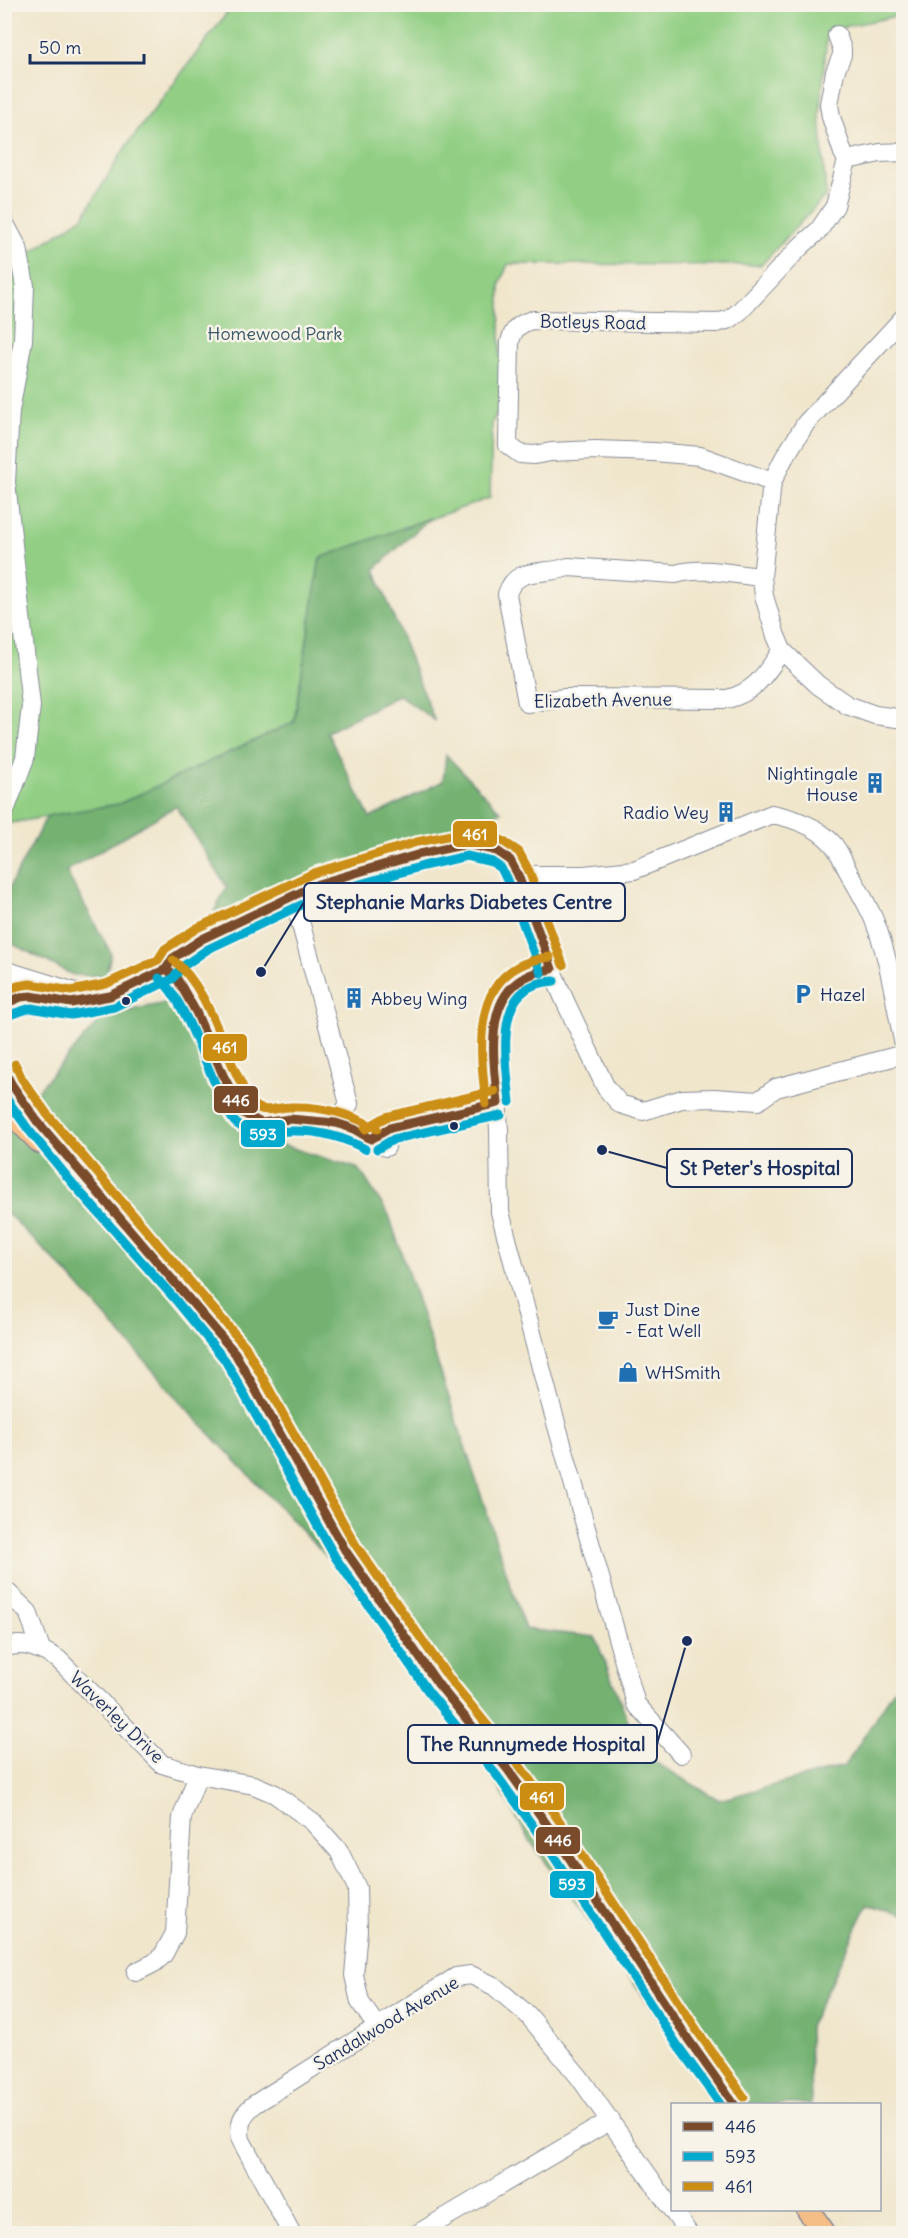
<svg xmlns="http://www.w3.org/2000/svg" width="908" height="2238" font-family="Delius,sans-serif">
<rect width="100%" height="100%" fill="#f7f3e8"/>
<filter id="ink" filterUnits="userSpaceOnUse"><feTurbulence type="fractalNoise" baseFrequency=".0167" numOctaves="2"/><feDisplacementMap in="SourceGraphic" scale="12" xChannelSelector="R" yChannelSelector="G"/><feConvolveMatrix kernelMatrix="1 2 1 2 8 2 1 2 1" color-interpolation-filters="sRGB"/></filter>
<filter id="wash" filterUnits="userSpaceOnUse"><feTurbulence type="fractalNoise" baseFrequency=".008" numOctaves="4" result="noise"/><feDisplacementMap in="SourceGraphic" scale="24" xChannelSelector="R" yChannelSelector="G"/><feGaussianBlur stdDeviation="1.35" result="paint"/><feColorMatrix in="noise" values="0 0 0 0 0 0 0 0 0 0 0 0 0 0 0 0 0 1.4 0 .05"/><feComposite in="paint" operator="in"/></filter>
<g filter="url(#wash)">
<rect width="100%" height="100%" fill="#f0e6cc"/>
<path fill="#92cf84" stroke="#567f71" stroke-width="1.5" d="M233 5H903V15L847 26 827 33 820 116 826 195 761 265 508 264 500 284V409L492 422 490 498 320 558 294 722 119 804 5 824V261L34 250 83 217 125 148Z"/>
<path fill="#75b272" stroke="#487068" stroke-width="1.5" d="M430 518 375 569 434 720 399 695 327 732 370 818 443 781 446 755 501 812 383 854 207 925 227 887 176 806 66 871 111 953 106 976 73 975 5 940 4 897 47 816 119 804 294 722 320 558Z
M175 1001 241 1132 359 1169 389 1215 525 1629 595 1637 641 1754 719 1800 845 1766 897 1685 903 1686V1915L868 1904 809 2027 811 2104H722L531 1842 476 1749 344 1575 196 1419 66 1272 5 1211V1127L101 1019 131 1010Z"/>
</g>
<g filter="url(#ink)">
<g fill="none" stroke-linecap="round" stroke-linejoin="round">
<g stroke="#868a95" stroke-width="20">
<path id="minor" d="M837 35 842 49V55L835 72 829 104 831 117 843 153 847 160
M4 222 18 248 25 286 23 340 10 411 6 482 31 706 25 758 4 813
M904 317 806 423 784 458 772 482 762 577 764 596 776 636 782 650 794 662 818 685 847 705 875 715 904 719
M772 482 700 456 654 452 595 450 551 452 534 455 520 454 508 445 510 342C513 329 519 324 532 320L717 323 730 319 740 311 800 247 819 230 835 206 847 160 880 153 904 152
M762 577C734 575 702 566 676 574L568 567C544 576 516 565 507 594L527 703 564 698 727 699C756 692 766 673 782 650
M518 875H584L634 870 772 814C792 818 814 825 829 840 839 849 842 860 848 871 857 887 867 903 874 920 890 959 895 1004 904 1045
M293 895 349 1104 336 1123
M166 969C196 992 213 1055 231 1089 234 1096 238 1108 244 1113 258 1128 273 1120 291 1119 333 1118 350 1128 386 1147
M552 969 528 974 508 988 497 1008 494 1037 499 1131 500 1212 549 1398 636 1704 681 1754
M4 970 88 996
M4 1004 21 997 31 996 71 1003 110 996 166 969 173 958 202 939 318 884 420 854 467 844 497 851 510 860 518 875 543 950 565 1001 606 1088 620 1104 643 1111 682 1099 714 1098 758 1101 776 1088 904 1054
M4 1589 28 1612 41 1649
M4 1648C23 1640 41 1649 58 1659L162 1764 198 1775 254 1785 275 1794 313 1822 339 1851 357 1888 358 1930 354 1975 360 2002 377 2027
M136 1972 154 1963 163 1955 175 1933 182 1817 198 1775
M292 2234 241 2140C238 2124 242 2114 255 2104L456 1977 471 1975 494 1986 528 2015 580 2078 689 2234
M417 2234 611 2120"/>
</g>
<g stroke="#868a95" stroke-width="25">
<path id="major" d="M4 1069 12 1085 37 1121 83 1177 183 1290 235 1353 318 1504 345 1550 438 1684 508 1770 555 1836 688 2039 734 2104
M4 1106 40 1142
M808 2210 825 2234"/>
</g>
<use href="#minor" stroke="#fff" stroke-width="18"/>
<use href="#major" stroke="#f6be87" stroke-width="22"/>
<g stroke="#f7f3e8" stroke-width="14">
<path id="bus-1" d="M166 969 176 977 196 1012 223 1075 243 1113 261 1123 290 1119 336 1123 354 1129 371 1139
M4 1004 21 997 31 996 71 1003 110 996 166 969 173 958 202 939 318 884 420 854 467 844 497 851 510 860 518 875 552 969
M4 1070 12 1085 37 1121 235 1353 345 1550 438 1684 508 1770 555 1836 688 2039 734 2104
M498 1103C492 1049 481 978 552 969
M371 1139 390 1128 498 1103"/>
</g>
<g stroke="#f7f3e8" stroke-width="14">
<path id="bus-2" d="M159 978C186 1000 205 1067 223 1100 227 1108 230 1119 237 1124 261 1140 265 1132 290 1131 317 1130 342 1136 365 1149
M9 1015 31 1008 71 1015 114 1007 172 979 182 967 208 949 322 895 423 866 467 856 492 862 501 868 507 880 541 973
M4 1095 28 1129 74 1185 174 1298 225 1360 335 1557 428 1691 498 1777 545 1843 678 2046 720 2104
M510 1102C507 1072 497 1013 523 992 531 984 542 982 554 981
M377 1149 394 1139 501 1115"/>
</g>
<g stroke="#f7f3e8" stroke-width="14">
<path id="bus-3" d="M173 960C208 987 221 1045 241 1083 244 1090 248 1101 255 1106 266 1114 277 1107 290 1107 321 1106 350 1113 377 1129
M4 991 18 986 30 984 71 991 106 984 158 960 165 949 197 928 314 873 417 842 466 832 501 840 519 852 529 871 563 965
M15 1064 22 1079 47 1114 245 1346 355 1544 448 1677 517 1762 565 1829 698 2032 744 2097
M486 1104C479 1043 470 967 550 957
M365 1129 386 1117 495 1091"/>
</g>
<use href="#bus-1" stroke="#7a4b2a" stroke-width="9"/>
<use href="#bus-2" stroke="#00a9ce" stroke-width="9"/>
<use href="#bus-3" stroke="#cb8e13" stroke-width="9"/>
</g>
</g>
<defs>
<g id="building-bare" transform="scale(1.62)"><path d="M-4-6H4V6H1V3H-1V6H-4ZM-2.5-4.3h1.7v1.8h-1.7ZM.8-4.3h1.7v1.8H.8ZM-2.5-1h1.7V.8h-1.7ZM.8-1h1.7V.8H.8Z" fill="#1f6fb2" stroke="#f7f3e8" stroke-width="2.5" paint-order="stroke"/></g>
<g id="parking-bare" transform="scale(1.62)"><path d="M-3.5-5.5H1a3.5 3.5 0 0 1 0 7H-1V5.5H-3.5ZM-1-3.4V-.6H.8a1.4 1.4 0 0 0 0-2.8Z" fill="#1f6fb2" stroke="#f7f3e8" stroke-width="2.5" paint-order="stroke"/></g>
<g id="cafe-bare" transform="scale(1.62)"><path d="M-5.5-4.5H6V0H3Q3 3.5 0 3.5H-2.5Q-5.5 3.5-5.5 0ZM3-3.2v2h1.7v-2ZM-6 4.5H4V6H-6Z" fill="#1f6fb2" stroke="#f7f3e8" stroke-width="2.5" paint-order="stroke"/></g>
<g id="shop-bare" transform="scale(1.62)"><path d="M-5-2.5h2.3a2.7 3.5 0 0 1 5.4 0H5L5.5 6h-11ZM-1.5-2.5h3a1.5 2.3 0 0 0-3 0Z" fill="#1f6fb2" stroke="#f7f3e8" stroke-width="2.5" paint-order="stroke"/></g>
</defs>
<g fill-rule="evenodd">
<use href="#building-bare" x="875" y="783"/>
<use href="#building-bare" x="726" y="812"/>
<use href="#parking-bare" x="803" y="994"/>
<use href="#building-bare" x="354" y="998"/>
<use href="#cafe-bare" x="608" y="1319"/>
<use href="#shop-bare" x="628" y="1372"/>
</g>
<g fill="#1b2f5e" stroke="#f7f3e8" stroke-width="2">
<circle cx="126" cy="1001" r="5"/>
<circle cx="454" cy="1126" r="5"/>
</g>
<g text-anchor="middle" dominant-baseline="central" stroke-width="5" stroke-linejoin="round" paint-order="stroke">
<g font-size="18" fill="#1b2f5e" stroke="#f7f3e8">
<text transform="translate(593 322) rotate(1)">Botleys Road</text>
<text transform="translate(603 700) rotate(-1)">Elizabeth Avenue</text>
<text transform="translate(117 1717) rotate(44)">Waverley Drive</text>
<text transform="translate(386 2023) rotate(-31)">Sandalwood Avenue</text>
</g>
<g font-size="18" fill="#395768" stroke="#f7f3e8">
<text x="275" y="333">Homewood Park</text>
</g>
<g font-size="18" fill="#1b2f5e" stroke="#f7f3e8" text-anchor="start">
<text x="858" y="773" text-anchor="end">Nightingale<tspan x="858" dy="21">House</tspan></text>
<text x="709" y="812" text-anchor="end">Radio Wey</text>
<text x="820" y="994">Hazel</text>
<text x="371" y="998">Abbey Wing</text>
<text x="625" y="1309">Just Dine<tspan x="625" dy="21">- Eat Well</tspan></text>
<text x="645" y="1372">WHSmith</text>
</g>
</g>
<path fill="none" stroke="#1b2f5e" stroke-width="2" d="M261 972L304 902M602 1150L667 1168M687 1641L657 1744"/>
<g fill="#1b2f5e" stroke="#f7f3e8" stroke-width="2">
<circle cx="261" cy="972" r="6"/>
<circle cx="602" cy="1150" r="6"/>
<circle cx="687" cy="1641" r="6"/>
</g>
<g fill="#f7f3e8" stroke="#1b2f5e" stroke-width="2">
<rect x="304" y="883" width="321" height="38" rx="6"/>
<rect x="667" y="1149" width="185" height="38" rx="6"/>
<rect x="408" y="1725" width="249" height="38" rx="6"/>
</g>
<g font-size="20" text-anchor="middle" font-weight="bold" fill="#1b2f5e">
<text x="464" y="909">Stephanie Marks Diabetes Centre</text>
<text x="760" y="1175">St Peter's Hospital</text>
<text x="533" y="1751">The Runnymede Hospital</text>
</g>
<g stroke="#f7f3e8" stroke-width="2">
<rect x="452" y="820" width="46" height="28" rx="6" fill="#cb8e13"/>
<rect x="202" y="1033" width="46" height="29" rx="6" fill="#cb8e13"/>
<rect x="213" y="1085" width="46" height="29" rx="6" fill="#7a4b2a"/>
<rect x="240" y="1119" width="46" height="29" rx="6" fill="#00a9ce"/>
<rect x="519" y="1782" width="46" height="29" rx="6" fill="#cb8e13"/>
<rect x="535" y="1826" width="46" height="29" rx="6" fill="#7a4b2a"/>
<rect x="549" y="1870" width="46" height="29" rx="6" fill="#00a9ce"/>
</g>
<g font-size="16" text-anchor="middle" font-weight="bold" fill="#fff">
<text x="475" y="840">461</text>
<text x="225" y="1053">461</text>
<text x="236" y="1106">446</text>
<text x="263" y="1140">593</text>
<text x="542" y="1803">461</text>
<text x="558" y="1846">446</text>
<text x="572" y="1890">593</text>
</g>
<rect width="908" height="2238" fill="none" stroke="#f7f3e8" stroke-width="24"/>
<rect x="671" y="2103" width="210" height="108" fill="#f7f3e8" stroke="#9fa5b1" stroke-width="1.5"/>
<rect x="683" y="2122" width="30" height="9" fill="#7a4b2a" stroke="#9fa5b1" stroke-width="1.5"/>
<text x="725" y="2133" font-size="18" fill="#1b2f5e">446</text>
<rect x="683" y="2152" width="30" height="9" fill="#00a9ce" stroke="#9fa5b1" stroke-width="1.5"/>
<text x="725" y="2163" font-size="18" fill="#1b2f5e">593</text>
<rect x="683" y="2182" width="30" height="9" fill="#cb8e13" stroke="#9fa5b1" stroke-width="1.5"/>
<text x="725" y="2193" font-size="18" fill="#1b2f5e">461</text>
<path d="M30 54v9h114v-9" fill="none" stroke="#1b2f5e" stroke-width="3"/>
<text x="39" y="54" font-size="18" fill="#1b2f5e" stroke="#f7f3e8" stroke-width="4.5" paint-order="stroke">50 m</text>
</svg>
